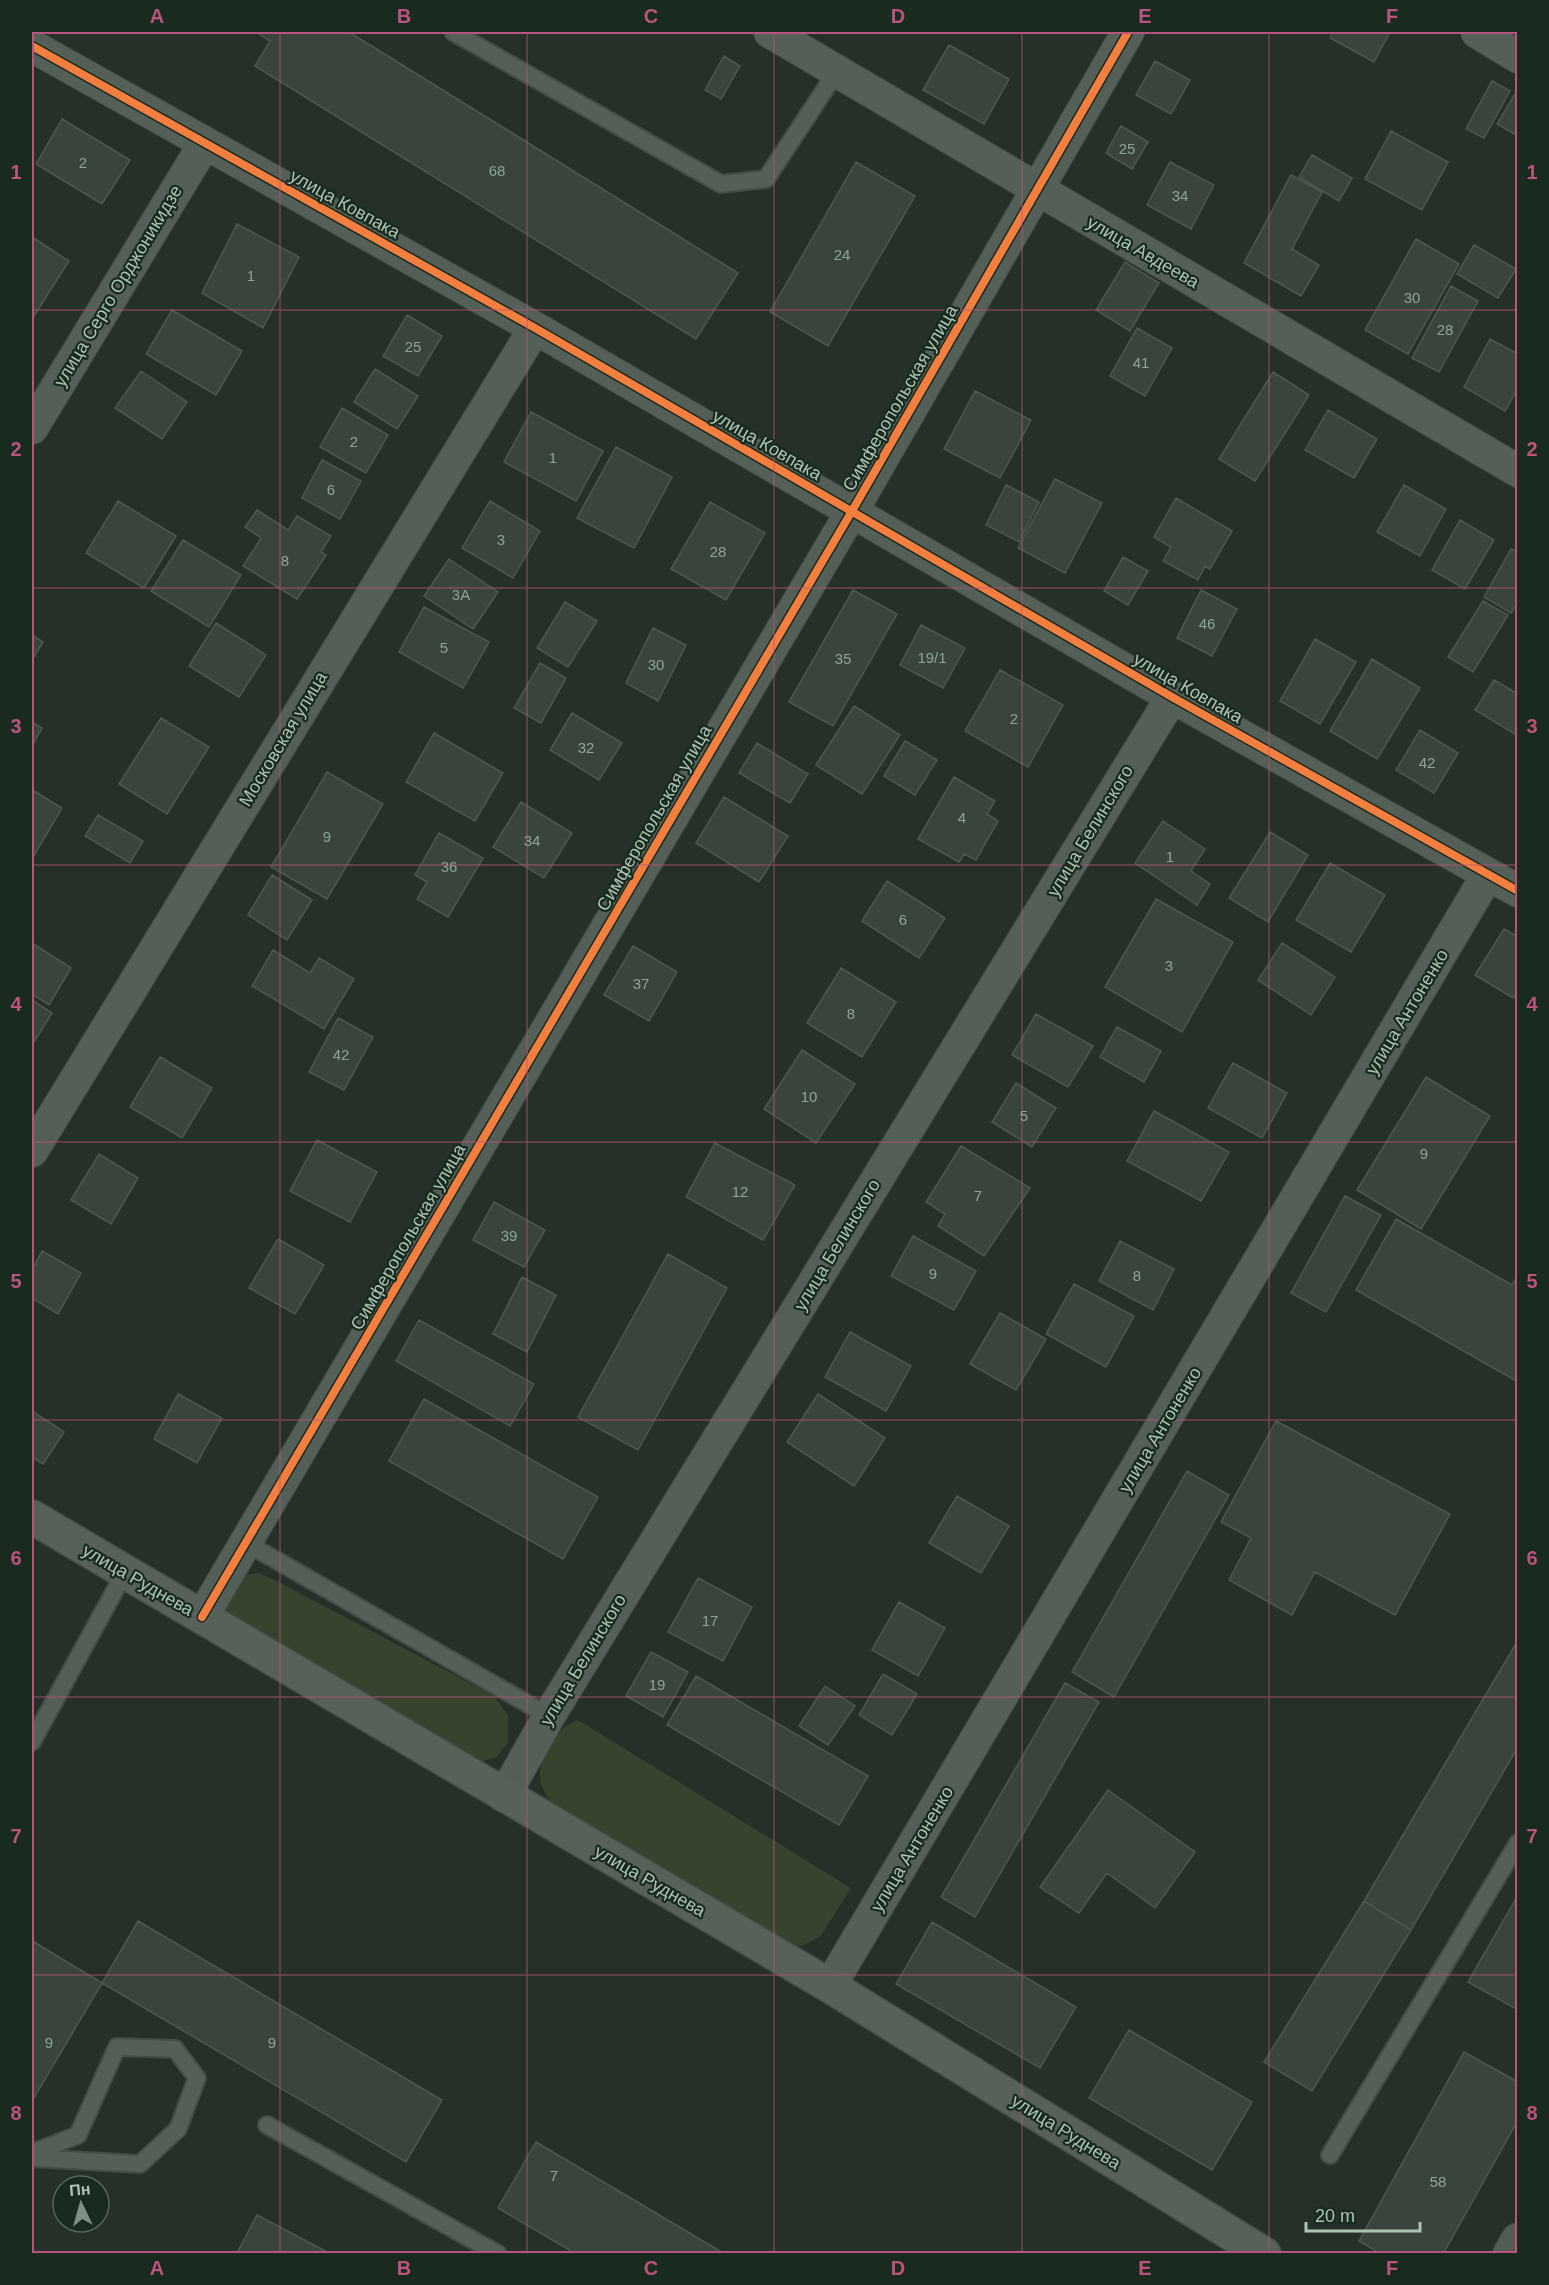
<svg xmlns="http://www.w3.org/2000/svg" width="1549" height="2285" font-family="Arial,sans-serif">
<rect width="100%" height="100%" fill="#253028"/>
<path fill="#36432d" d="M258 1573 277 1581 494 1696 508 1715V1743L496 1757 480 1762 228 1619 224 1601 244 1575Z
M578 1720 851 1888 821 1936 802 1946 783 1947 568 1822C544 1794 528 1780 551 1745 560 1731 562 1726 578 1720Z"/>
<path fill="#39453c" stroke="#4c5850" stroke-width="1.5" d="M256 32H349L738 273 696 339 255 66 270 41Z
M1333 32H1390L1374 62 1330 38Z
M949 45 1009 79 984 124 923 90Z
M724 56 740 66 721 99 705 90Z
M1155 61 1190 80 1171 114 1136 95Z
M1492 81 1510 91 1484 138 1466 129Z
M1518 89V136L1497 124Z
M62 119 130 160 102 204 36 164Z
M1121 126 1148 142 1132 169 1106 153Z
M1391 131 1448 162 1422 210 1365 179Z
M1312 155 1352 178 1339 201 1299 177Z
M856 162 915 196 828 346 770 312Z
M1170 162 1214 185 1191 229 1147 205Z
M1291 175 1322 192 1292 249 1319 265 1301 296 1244 263Z
M237 224 299 257 263 328 202 293Z
M32 237 69 261 34 316 32 314Z
M1416 239 1459 264 1408 354 1365 330Z
M1474 245 1516 269 1498 298 1457 274Z
M1125 262 1159 283 1130 331 1096 310Z
M1451 286 1478 301 1439 372 1412 358Z
M172 310 242 351 216 395 146 354Z
M407 315 442 336 418 376 383 356Z
M1137 328 1172 348 1145 396 1110 376Z
M1490 339 1518 354V388L1505 411 1464 387Z
M375 369 418 396 397 429 354 402Z
M141 371 187 402 162 439 115 408Z
M1273 372 1309 395 1255 481 1219 459Z
M975 391 1031 420 1000 478 944 449Z
M342 408 388 435 366 473 320 447Z
M1328 410 1377 439 1354 478 1305 450Z
M531 412 603 451 576 501 504 462Z
M616 447 672 477 634 548 577 518Z
M322 460 361 481 340 519 302 498Z
M1055 479 1102 503 1065 573 1018 548Z
M1006 485 1039 502 1019 542 986 525Z
M1404 485 1446 509 1420 556 1377 532Z
M1176 498 1232 531 1210 569 1205 566 1198 580 1163 561 1171 547 1154 537Z
M118 501 176 536 144 588 86 553Z
M490 501 540 531 513 578 462 548Z
M710 502 765 533 726 600 671 569Z
M257 510 288 530 297 516 331 536 321 552 326 555 297 599 243 566 261 538 245 527Z
M1460 520 1494 540 1465 589 1432 570Z
M183 540 241 575 209 627 151 591Z
M1511 549 1518 552V602L1511 613 1484 597Z
M1123 557 1148 571 1128 605 1104 591Z
M449 559 498 592 473 629 424 596Z
M853 590 897 614 833 726 789 702Z
M1201 590 1237 609 1212 656 1177 638Z
M1483 601 1508 615 1473 672 1448 657Z
M565 602 597 621 568 667 537 648Z
M424 607 489 642 463 688 399 652Z
M216 623 266 655 239 697 189 666Z
M921 625 965 648 943 688 900 665Z
M653 628 686 645 658 701 626 683Z
M32 635 43 642 32 660Z
M1315 639 1356 662 1320 724 1280 701Z
M1372 659 1420 688 1377 759 1330 731Z
M540 663 566 678 541 723 514 708Z
M1000 670 1063 705 1028 767 965 731Z
M1494 680 1518 694V736L1475 710Z
M854 706 900 735 862 794 816 765Z
M572 713 622 743 599 780 550 750Z
M161 718 209 747 167 814 119 784Z
M32 722 42 728 32 746Z
M1420 730 1458 753 1434 793 1396 770Z
M434 733 503 773 475 821 406 782Z
M905 741 937 760 915 795 884 776Z
M757 743 808 774 790 803 739 773Z
M327 772 383 804 327 899 271 867Z
M954 777 995 801 987 814 998 821 976 860 964 854 959 862 918 839Z
M34 791 62 808 32 859V795Z
M724 797 788 836 759 882 696 843Z
M521 802 572 833 544 878 493 847Z
M98 815 143 841 130 863 85 836Z
M1163 821 1205 849 1191 871 1210 884 1197 905 1135 863Z
M1270 832 1308 855 1268 922 1229 898Z
M439 833 483 858 448 917 417 899 427 882 415 875Z
M1330 863 1385 895 1351 952 1296 920Z
M272 875 312 900 287 940 248 915Z
M887 881 945 918 919 958 862 921Z
M1156 899 1233 942 1182 1032 1105 987Z
M1504 929 1518 937V990L1513 998 1475 975Z
M32 943 71 968 49 1005 32 994Z
M1282 943 1335 977 1311 1015 1258 980Z
M633 946 677 972 649 1021 604 995Z
M273 950 310 973 319 958 354 979 324 1029 252 986Z
M841 968 896 1002 862 1057 807 1023Z
M32 1000 52 1013 32 1045Z
M1036 1014 1093 1046 1068 1087 1012 1055Z
M338 1018 373 1037 344 1090 309 1072Z
M1117 1027 1161 1051 1144 1082 1100 1057Z
M802 1050 855 1084 816 1143 764 1109Z
M160 1057 212 1088 182 1138 130 1107Z
M1233 1063 1287 1093 1262 1138 1208 1108Z
M1426 1077 1490 1116 1421 1229 1357 1190Z
M1016 1083 1056 1108 1032 1147 992 1122Z
M1154 1111 1229 1152 1201 1201 1127 1161Z
M317 1140 377 1172 350 1222 290 1191Z
M715 1143 795 1185 763 1240 686 1197Z
M961 1146 1030 1188 984 1256 938 1226 945 1214 926 1202Z
M99 1154 138 1178 111 1224 71 1200Z
M1345 1196 1381 1215 1326 1312 1291 1293Z
M494 1202 545 1230 524 1267 473 1240Z
M1396 1219 1512 1285 1518 1275V1382L1356 1290Z
M913 1236 976 1271 954 1310 891 1276Z
M278 1239 324 1265 295 1314 249 1288Z
M1120 1241 1174 1269 1153 1310 1099 1281Z
M42 1251 81 1273 58 1314 32 1298V1270Z
M668 1254 727 1288 638 1450 578 1417Z
M522 1277 556 1295 527 1352 493 1334Z
M1074 1284 1134 1316 1106 1367 1046 1334Z
M1000 1313 1046 1339 1016 1390 970 1364Z
M419 1320 534 1384 510 1426 396 1361Z
M850 1332 911 1366 886 1411 825 1377Z
M178 1394 222 1418 197 1463 154 1439Z
M818 1394 885 1438 854 1486 787 1442Z
M424 1399 598 1497 563 1559 389 1461Z
M32 1411 64 1432 43 1464 32 1457Z
M1276 1421 1450 1514 1395 1615 1315 1572 1292 1615 1229 1580 1251 1538 1221 1522Z
M1187 1471 1229 1495 1114 1697 1072 1672Z
M957 1496 1009 1526 981 1573 929 1543Z
M698 1578 752 1607 723 1661 668 1632Z
M899 1602 945 1628 918 1676 872 1650Z
M1518 1640V1747L1411 1930 1364 1901Z
M651 1652 688 1672 663 1717 626 1696Z
M883 1674 917 1694 892 1735 859 1715Z
M696 1676 868 1776 839 1825 667 1725Z
M1065 1683 1099 1702 975 1917 941 1897Z
M825 1686 855 1706 828 1745 799 1726Z
M1108 1790 1195 1852 1155 1908 1107 1873 1079 1913 1040 1887Z
M1518 1895V2010L1468 1982Z
M1364 1901 1411 1930 1312 2091 1264 2062Z
M138 1921 442 2100 406 2162 102 1983Z
M932 1922 1076 2007 1040 2068 896 1984Z
M34 1942 102 1983 32 2101V1946Z
M1129 2030 1252 2102 1212 2170 1089 2098Z
M1464 2052 1518 2082V2120L1443 2254H1381L1359 2241Z
M536 2142 725 2254H576L498 2208Z
M257 2215 331 2254 237 2253Z"/>
<g fill="none" stroke-linecap="round" stroke-linejoin="round">
<g stroke="#424b45" stroke-width="20">
<path id="lane" d="M453 32 721 184 766 179 837 71
M246 1543 549 1716
M32 1742 125 1572
M267 2125 498 2254
M32 2153 78 2135 117 2047 175 2049 197 2078 178 2129 140 2164 32 2158
M1330 2155 1518 1843"/>
</g>
<g stroke="#424b45" stroke-width="34">
<path id="street" d="M770 32 1518 471
M1477 32 1518 57
M32 46 535 328 1172 697 1518 891
M32 428 205 143
M32 1151 535 328
M202 1617 852 511 1128 32
M504 1796 549 1716 1172 697
M830 1986 1488 874"/>
</g>
<g stroke="#424b45" stroke-width="36">
<path id="secondary" d="M1510 2254 1518 2240"/>
</g>
<g stroke="#424d45" stroke-width="36">
<path id="primary" d="M32 1517 830 1986 1264 2254"/>
</g>
<use href="#lane" stroke="#545f57" stroke-width="16"/>
<use href="#street" stroke="#545f57" stroke-width="32"/>
<use href="#secondary" stroke="#535d56" stroke-width="33"/>
<use href="#primary" stroke="#576159" stroke-width="33"/>
<g stroke="#192a1e" stroke-width="11">
<path id="cycleway" d="M32 46 535 328 1172 697 1518 891
M202 1617 852 511 1128 32"/>
</g>
<use href="#cycleway" stroke="#f27e40" stroke-width="8"/>
</g>
<path fill="none" stroke="#bb547a" stroke-width="1.5" stroke-opacity="0.55" d="M280 32V2254M527 32V2254M774 32V2254M1022 32V2254M1269 32V2254M32 310H1518M32 588H1518M32 865H1518M32 1142H1518M32 1420H1518M32 1697H1518M32 1975H1518"/>
<g text-anchor="middle" dominant-baseline="central" stroke-width="4.5" stroke-linejoin="round" paint-order="stroke">
<g font-size="15" fill="#90a496">
<text x="1127" y="148">25</text>
<text x="83" y="162">2</text>
<text x="497" y="170">68</text>
<text x="1180" y="195">34</text>
<text x="842" y="254">24</text>
<text x="251" y="275">1</text>
<text x="1412" y="297">30</text>
<text x="1445" y="329">28</text>
<text x="413" y="346">25</text>
<text x="1141" y="362">41</text>
<text x="354" y="441">2</text>
<text x="553" y="457">1</text>
<text x="331" y="489">6</text>
<text x="501" y="539">3</text>
<text x="718" y="551">28</text>
<text x="285" y="560">8</text>
<text x="461" y="594">3А</text>
<text x="1207" y="623">46</text>
<text x="444" y="647">5</text>
<text x="932" y="657">19/1</text>
<text x="843" y="658">35</text>
<text x="656" y="664">30</text>
<text x="1014" y="718">2</text>
<text x="586" y="747">32</text>
<text x="1427" y="762">42</text>
<text x="962" y="817">4</text>
<text x="327" y="836">9</text>
<text x="532" y="840">34</text>
<text x="1170" y="856">1</text>
<text x="449" y="866">36</text>
<text x="903" y="919">6</text>
<text x="1169" y="965">3</text>
<text x="641" y="983">37</text>
<text x="851" y="1013">8</text>
<text x="341" y="1054">42</text>
<text x="809" y="1096">10</text>
<text x="1024" y="1115">5</text>
<text x="1424" y="1153">9</text>
<text x="740" y="1191">12</text>
<text x="978" y="1195">7</text>
<text x="509" y="1235">39</text>
<text x="933" y="1273">9</text>
<text x="1137" y="1275">8</text>
<text x="710" y="1620">17</text>
<text x="657" y="1684">19</text>
<text x="49" y="2042">9</text>
<text x="272" y="2042">9</text>
<text x="554" y="2175">7</text>
<text x="1438" y="2181">58</text>
</g>
<g font-size="18" fill="#adc3b4" stroke="#192a1e">
<text transform="translate(345 204) rotate(29)">улица Ковпака</text>
<text transform="translate(1143 252) rotate(30)">улица Авдеева</text>
<text transform="translate(118 286) rotate(-59)">улица Серго Орджоникидзе</text>
<text transform="translate(900 398) rotate(-60)">Симферопольская улица</text>
<text transform="translate(767 445) rotate(30)">улица Ковпака</text>
<text transform="translate(1188 688) rotate(30)">улица Ковпака</text>
<text transform="translate(283 739) rotate(-59)">Московская улица</text>
<text transform="translate(654 818) rotate(-60)">Симферопольская улица</text>
<text transform="translate(1090 831) rotate(-59)">улица Белинского</text>
<text transform="translate(1407 1012) rotate(-59)">улица Антоненко</text>
<text transform="translate(408 1237) rotate(-60)">Симферопольская улица</text>
<text transform="translate(837 1245) rotate(-59)">улица Белинского</text>
<text transform="translate(1160 1430) rotate(-59)">улица Антоненко</text>
<text transform="translate(138 1580) rotate(30)">улица Руднева</text>
<text transform="translate(583 1660) rotate(-59)">улица Белинского</text>
<text transform="translate(912 1849) rotate(-59)">улица Антоненко</text>
<text transform="translate(650 1881) rotate(30)">улица Руднева</text>
<text transform="translate(1066 2132) rotate(32)">улица Руднева</text>
</g>
</g>
<rect width="1549" height="2285" fill="none" stroke="#192a1e" stroke-width="66"/>
<g transform="translate(81 2204) rotate(355)"><circle r="28" fill="#192a1e" stroke="#54675a" stroke-width="1.5"/>
<path d="M0-4.5L10 22L0 15L-10 22Z" fill="#7d9083"/>
<text y="-9" font-size="16" font-weight="bold" text-anchor="middle" fill="#adc3b4">Пн</text>
</g>
<path d="M1306 2222v9h114v-9" fill="none" stroke="#adc3b4" stroke-width="3"/>
<text x="1315" y="2222" font-size="18" fill="#adc3b4" stroke="#192a1e" stroke-width="4.5" paint-order="stroke">20 m</text>
<rect x="33" y="33" width="1483" height="2219" fill="none" stroke="#bb547a" stroke-width="2"/>
<g font-size="20" text-anchor="middle" font-weight="bold" fill="#bb547a">
<text x="157" y="23">A</text>
<text x="404" y="23">B</text>
<text x="651" y="23">C</text>
<text x="898" y="23">D</text>
<text x="1145" y="23">E</text>
<text x="1392" y="23">F</text>
<text x="16" y="179">1</text>
<text x="1532" y="179">1</text>
<text x="16" y="456">2</text>
<text x="1532" y="456">2</text>
<text x="16" y="733">3</text>
<text x="1532" y="733">3</text>
<text x="16" y="1011">4</text>
<text x="1532" y="1011">4</text>
<text x="16" y="1288">5</text>
<text x="1532" y="1288">5</text>
<text x="16" y="1565">6</text>
<text x="1532" y="1565">6</text>
<text x="16" y="1843">7</text>
<text x="1532" y="1843">7</text>
<text x="16" y="2120">8</text>
<text x="1532" y="2120">8</text>
<text x="157" y="2275">A</text>
<text x="404" y="2275">B</text>
<text x="651" y="2275">C</text>
<text x="898" y="2275">D</text>
<text x="1145" y="2275">E</text>
<text x="1392" y="2275">F</text>
</g>
</svg>
